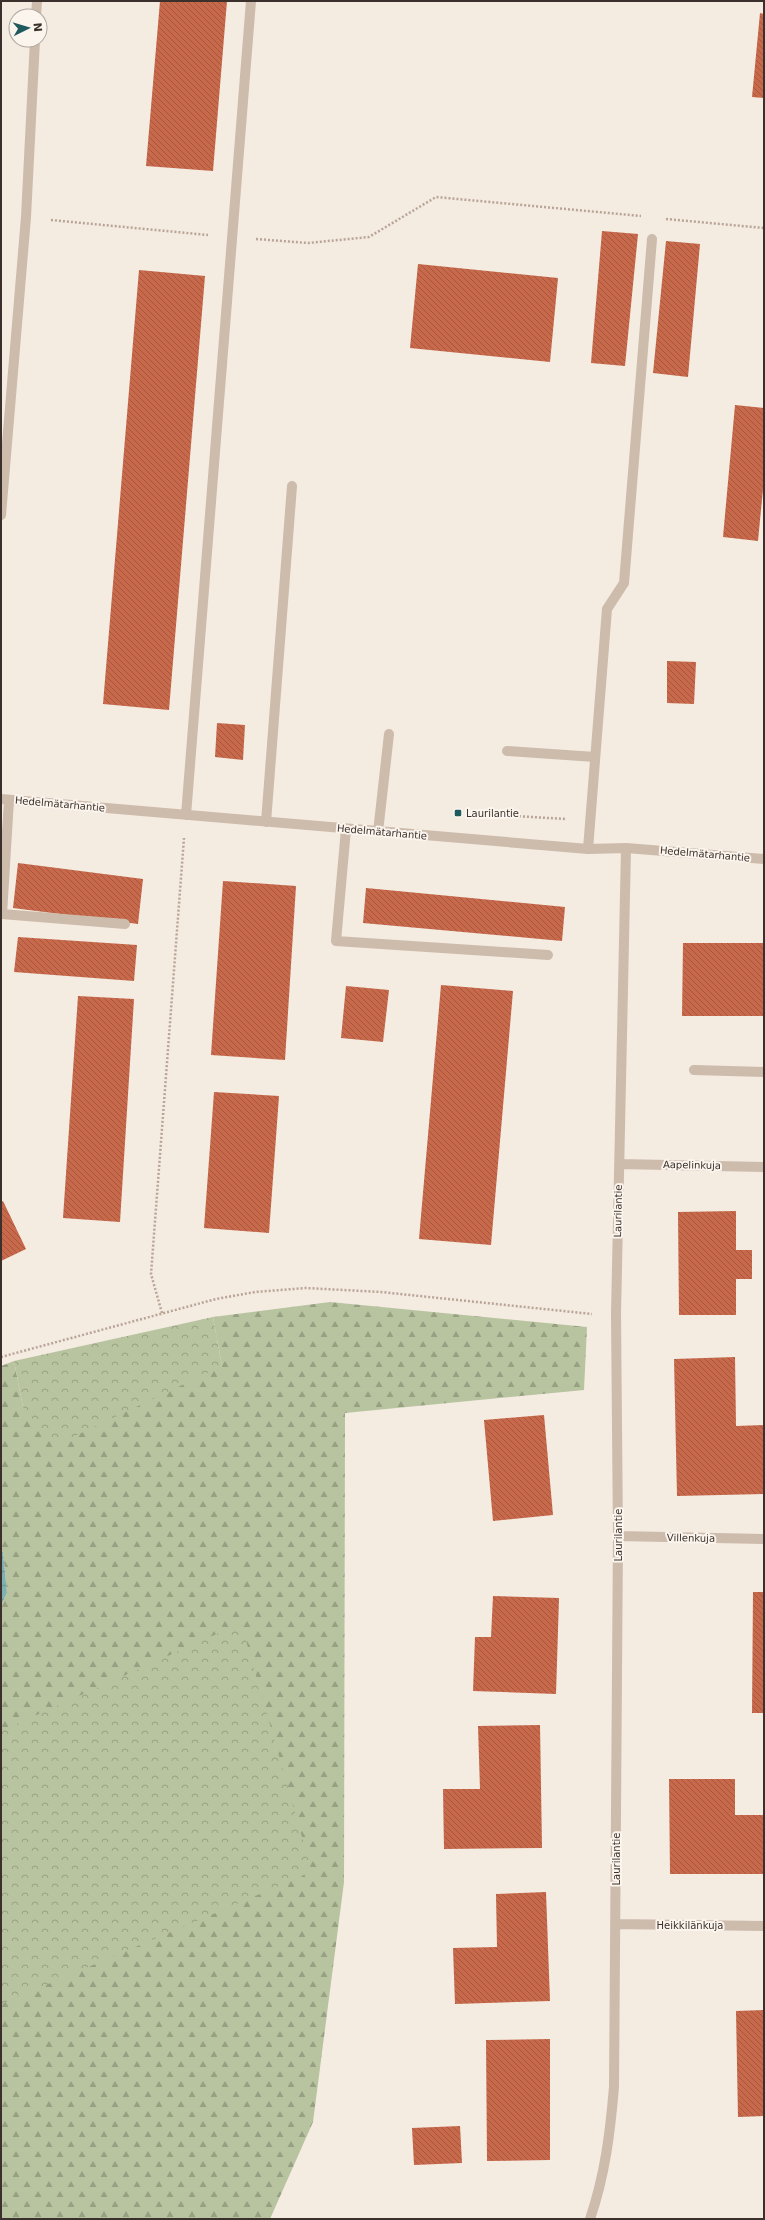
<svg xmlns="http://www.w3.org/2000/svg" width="765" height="2220" font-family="'DejaVu Sans',sans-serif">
<defs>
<pattern id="forest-firs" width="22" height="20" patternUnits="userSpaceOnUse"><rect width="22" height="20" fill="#b8c4a0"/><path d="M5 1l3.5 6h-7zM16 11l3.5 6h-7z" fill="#97a083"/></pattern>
<pattern id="park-crowns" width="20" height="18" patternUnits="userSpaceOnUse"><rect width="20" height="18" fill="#b8c4a0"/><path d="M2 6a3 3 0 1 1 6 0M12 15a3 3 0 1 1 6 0" fill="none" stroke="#97a083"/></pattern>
<pattern id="water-ripples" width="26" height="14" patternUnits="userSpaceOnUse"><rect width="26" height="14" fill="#7fb0b2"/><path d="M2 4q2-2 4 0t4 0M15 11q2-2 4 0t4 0" fill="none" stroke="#699091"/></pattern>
<pattern id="building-back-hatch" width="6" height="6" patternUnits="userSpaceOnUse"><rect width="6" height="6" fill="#c8694b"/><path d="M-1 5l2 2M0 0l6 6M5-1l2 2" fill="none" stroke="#a4573f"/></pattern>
</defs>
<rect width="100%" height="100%" fill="#f4ebe1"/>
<path fill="url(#forest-firs)" d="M330 1302 587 1327 584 1390 345 1413 344 1882 313 2122 270 2219H1V1605L7 1593 3 1552H1V1366L14 1361 23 1407 222 1366 213 1317Z"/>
<path fill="url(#park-crowns)" d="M213 1317 222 1366 54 1446 23 1407 14 1361Z
M241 1623 312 1872 1 2004V1731Z"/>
<path fill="url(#water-ripples)" d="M1 1552H3L7 1593 1 1605Z"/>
<path fill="url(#building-back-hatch)" d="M160 1H227L213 171 146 166Z
M760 13 764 14V98L752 97Z
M602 231 638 234 625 366 591 363Z
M666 241 700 244 688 377 653 373Z
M418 264 558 278 550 362 410 348Z
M139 270 205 276 169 710 103 704Z
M735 405 764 408V479L758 541 723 537Z
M667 661 696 662 694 704 667 703Z
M217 723 245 725 243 760 215 757Z
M18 863 143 879 138 924 13 908Z
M223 881 296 886 285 1060 211 1055Z
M366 888 565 907 562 941 363 923Z
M18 937 137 945 134 981 14 972Z
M683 943H764V1016H682Z
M441 985 513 991 491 1245 419 1239Z
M346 986 389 990 383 1042 341 1038Z
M78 996 134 999 120 1222 63 1218Z
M214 1092 279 1096 269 1233 204 1228Z
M3 1201 26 1249 1 1261V1202Z
M736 1211V1250H752V1279H736V1315H679L678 1212Z
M735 1357 736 1426 764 1425V1494L677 1496 674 1359Z
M544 1415 553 1515 493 1521 484 1420Z
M753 1592H764V1713H752Z
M493 1596 559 1598 556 1694 473 1691 475 1637H491Z
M540 1725 542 1848 444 1849 443 1789H480L478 1726Z
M669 1779H735V1815H764V1874H670Z
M546 1892 550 2001 455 2004 453 1948 497 1947 496 1894Z
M764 2010V2116L738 2117 736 2011Z
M550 2039V2160L487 2161 486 2040Z
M460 2126 462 2163 414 2165 412 2128Z"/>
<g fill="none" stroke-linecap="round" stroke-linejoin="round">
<path stroke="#b9a596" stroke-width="2.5" stroke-dasharray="2 2" stroke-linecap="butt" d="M666 219 764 228
M51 220 208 235
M256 239 308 243 369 237 436 197 641 216
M515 816 566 819
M162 1313 151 1274 184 838
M1 1357 216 1299 255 1292 306 1288 381 1292 592 1314"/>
<path stroke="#cdbbac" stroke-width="10" d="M36 16 37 1
M1 515 26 217 35 40
M507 751 595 757
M1 799 588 849 626 848 764 859
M9 800 2 914 125 924
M186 815 251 1
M266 822 292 486
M346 829 336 941 548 955
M378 832 389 734
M588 849 607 609 624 583 652 239
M694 1070 764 1072
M619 1164 764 1167
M618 1536 764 1539
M615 1924 764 1926
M590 2219C605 2175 610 2134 614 2087L618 1536 616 1314 626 848"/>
</g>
<rect fill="#1f5a5e" stroke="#fbf5ee" stroke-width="1.5" x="454" y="809" width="8" height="8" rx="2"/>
<g text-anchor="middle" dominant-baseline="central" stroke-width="4" stroke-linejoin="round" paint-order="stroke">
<g font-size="10" fill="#3b302b" stroke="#fbf5ee">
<text transform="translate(60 804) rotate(5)">Hedelmätarhantie</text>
<text transform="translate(382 832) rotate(5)">Hedelmätarhantie</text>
<text transform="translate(705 854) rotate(5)">Hedelmätarhantie</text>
<text transform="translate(692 1165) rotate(1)">Aapelinkuja</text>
<text transform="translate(618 1211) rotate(-89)">Laurilantie</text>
<text transform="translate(618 1535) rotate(-90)">Laurilantie</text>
<text transform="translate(691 1538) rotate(1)">Villenkuja</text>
<text transform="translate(616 1859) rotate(-90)">Laurilantie</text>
<text x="690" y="1925">Heikkilänkuja</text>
</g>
<g font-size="10" fill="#3b302b" stroke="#fbf5ee" text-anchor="start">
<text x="466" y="813">Laurilantie</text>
</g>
</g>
<rect width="765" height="2220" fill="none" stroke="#3b302b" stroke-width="4"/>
<g transform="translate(28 28) rotate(85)"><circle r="19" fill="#fbf5ee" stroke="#aea6a0"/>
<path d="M0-3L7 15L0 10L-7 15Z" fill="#1f5a5e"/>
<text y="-6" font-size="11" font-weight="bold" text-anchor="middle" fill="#3b302b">N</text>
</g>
</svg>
